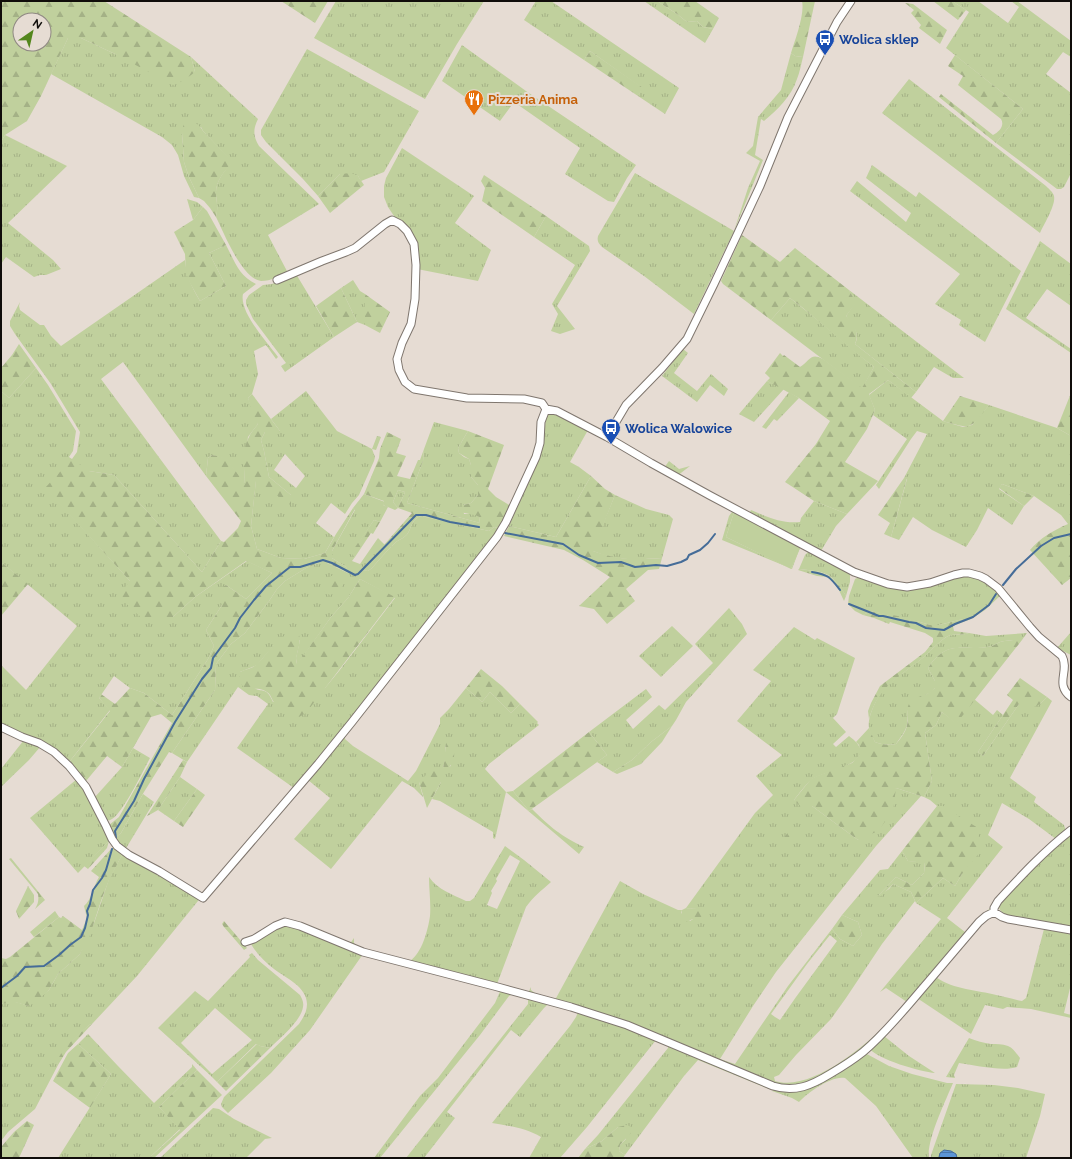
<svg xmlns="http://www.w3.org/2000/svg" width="1072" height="1159" font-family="Raleway,sans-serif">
<defs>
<pattern id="grass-tufts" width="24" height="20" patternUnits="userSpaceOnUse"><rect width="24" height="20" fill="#c0d09d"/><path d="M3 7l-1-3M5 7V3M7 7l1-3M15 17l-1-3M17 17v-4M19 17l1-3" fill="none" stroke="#a4b186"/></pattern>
<pattern id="forest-firs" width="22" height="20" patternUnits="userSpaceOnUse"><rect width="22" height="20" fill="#c0d09d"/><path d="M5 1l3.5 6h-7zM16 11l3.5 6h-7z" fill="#a4b186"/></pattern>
<pattern id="water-rules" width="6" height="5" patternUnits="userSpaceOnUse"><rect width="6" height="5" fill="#5c95d5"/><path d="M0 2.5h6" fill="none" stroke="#4b78ab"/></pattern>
</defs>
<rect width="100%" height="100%" fill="#e6dcd3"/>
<path fill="url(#grass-tufts)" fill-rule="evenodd" d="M336 1H484L457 44 425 99 314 38Z
M536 1H551L679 88 665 114 638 96 642 88 590 51 584 60 524 20Z
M644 1H657L677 14 687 22 697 21 703 27 713 29 705 43Z
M952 1H978L1008 23 1019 7 1011 1H1017L1071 41V57L1063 52 1046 74 1071 93V173L1064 187 1061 189H1057L996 143 1023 109 946 48 969 12Z
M68 38H81L115 54 195 72 191 57 258 119C253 129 253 136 259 146L319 204 268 235 288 273C280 276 271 281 261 281 242 279 224 233 216 217 218 209 217 203 216 195 215 181 224 172 232 162L203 131 201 127 182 133 184 162 189 177 199 198 194 197 184 176 178 155 172 145 162 137 51 74Z
M462 45 526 91 636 165 627 178 614 202 608 201 565 174 580 148 514 102 500 121 442 81Z
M307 49 419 111 384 172 361 181 358 176 340 174 318 196 303 179 266 142 261 135V130Z
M791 53 795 56 803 57C801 64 800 72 797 79 791 97 778 109 764 121L761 119 755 155 763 160 734 231 694 314 644 276 602 247C598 243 597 241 598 236L635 173 734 231 748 188 760 161 746 153 753 146 758 117 781 90Z
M909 79 1046 186C1049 189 1053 192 1054 196 1056 205 1044 224 1040 233L882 113Z
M5 135 67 166 8 223 53 260 61 269 46 275H40L34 277 6 257 1 264V142Z
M402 148 474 196 455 223 491 250 478 281 417 269V247L403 224 394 216 388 207 384 197V186L386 178Z
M872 165 916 197 919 192 1021 271 985 342 959 325 961 320 935 304 960 274 850 191 857 181 906 222 911 213 866 178Z
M187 199 197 202 203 207 193 220Z
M546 216 589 246 590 251 557 306 575 329 560 334 551 331 558 314 552 304 575 265 534 237Z
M1040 241 1071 264V306L1047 289 1026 318 1071 349V353L1006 309Z
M226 245C235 262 239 276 256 284L243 294C239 312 267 342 278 357L276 359 266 345 254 351 258 374 252 394 248 398 258 424 248 437 244 466 245 485 226 459 212 455 208 458 206 476 123 362 101 379 221 541 202 572 114 475 89 471 46 488 130 581 173 617 195 597 247 561 272 573 246 599 226 585 222 605 206 630 214 646 208 659 172 715 144 693 130 688 114 676 99 698 110 710 70 761 52 748 1 725V665L26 690 77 626 1 562V391L9 398 36 368 48 385 76 431 73 451 69 457 72 459 77 452 80 432 51 384 15 334 10 326V321L20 302 19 306 20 310 40 325H44L51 336 61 346 185 260C187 278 191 285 200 301L226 286 209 253Z
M296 274 334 337 285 372 281 366 286 363 253 319 246 304V300L249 295 263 285 272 284Z
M353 280 360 291 365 294V325L357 322 341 288Z
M849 290 964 378H953L934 367 916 392 855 344C861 332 852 326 846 316L855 303Z
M790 298C819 320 846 345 874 367L862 389 771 320Z
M683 349 688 353 674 373 697 391 711 374 728 389 724 396 710 385 697 402 662 376Z
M888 380 943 421 963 427 972 425 989 405 1057 428 1071 436V524H1068L1061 515 1034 496 1002 484 999 489 1024 506 1012 525 988 508 977 530 966 547 932 530 913 517 899 540 891 537 907 479 904 478 927 434 917 431 911 439 879 489 876 485 907 439 873 415 875 410 869 395Z
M767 381 784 389 754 422 739 414Z
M306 391 337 431 372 449 377 436 381 437 376 450 372 449 375 457 374 461 359 495 352 503 345 514 331 503 316 523 334 537 325 553 304 559 281 558 257 549 251 526 256 480 291 504V495L269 477 264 451 261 440 265 432 280 431 271 419ZM285 454 305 476 296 488 274 470Z
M789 392 799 398 777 421 774 419 766 429 762 427Z
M551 413 557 414 588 430 570 462 579 467 591 476 556 537 509 526 542 451 546 418 548 414Z
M434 422 468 431 458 448 459 453 464 457 469 459 471 465V477L478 485V495L471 503 463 505 464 514H475L479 517 480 523 407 503 423 461 424 449Z
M669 461 679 469 690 466 677 476 664 468Z
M398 490 405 492 398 508 393 502Z
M364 494 385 502 383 505 388 507 380 522 374 520 352 553 355 557 352 561 360 564 378 538 385 545 363 570 368 571 372 568C380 559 387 550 396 542 400 539 405 538 408 533 412 526 412 519 421 516L489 531 494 527 499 528 496 535 332 743 294 788 237 748 268 704 257 696 249 695 238 687 187 762 172 753 215 690 216 664 231 644 245 633 269 601 277 589 285 581 306 568 319 563H327L348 573 346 567 332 558V551L355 510 353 508ZM360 579 395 598 339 671 325 688 273 702C266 685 261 694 253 687 248 682 244 677 240 672L250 668 257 665 274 645 300 640 296 658 297 665 331 617 348 598Z
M615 495 646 509 669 515 673 519 662 558C644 559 625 561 608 556 602 555 597 552 592 551Z
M814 501 847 514 836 526 821 551 749 514 751 510C767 517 783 524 800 522L801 518Z
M732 512H737L801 545 792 569H791L800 546 734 512 726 537 790 568 722 540 729 516Z
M808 552H811L850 574V582L846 596C831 571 825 572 799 569L805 555Z
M960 575C980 575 986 582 1001 595L985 610 971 619H963L939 625H930L920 622 871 611 863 615 855 611 848 604 849 596 855 579 859 577 899 588Z
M729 608 742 624 747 634 686 702 676 720 672 726 651 742 632 760 613 772 597 762 607 755 589 732 646 689 652 697 626 720 633 729 659 705 665 710 713 663 695 644Z
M672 626 693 646 661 677 639 656Z
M794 627 815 640 817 638 855 658 837 714 833 718 846 732 833 744 836 747 849 736C853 739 858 743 860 748 866 766 820 772 811 780 805 785 799 794 794 800L812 806 858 840 896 788 921 796 876 846 776 972 753 1006 720 1059 735 1064 788 986 832 929 840 939 853 946 862 935 858 922 842 915 880 870 888 869 902 851 908 861 925 862 924 873 912 885 896 877 878 896 889 889 893 884 911 892 915 901 882 944 846 998 831 1019 796 1055 779 1075 774 1077 775 1081C810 1092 862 1048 886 1025 893 1018 900 1010 907 1002L886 988 880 992 941 919 916 903 943 878 955 886 962 874 943 806H937L930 800 924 797 932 781 925 733 936 725 942 712 956 723 974 699 993 715 997 710 1003 715 978 752 983 756 1019 704H1040L1047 697 1052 701 1010 778 1036 797 1034 802 1064 825 1066 831 1056 839 1029 819 1002 803 988 835 1003 847 947 918 965 932 995 903 968 932 908 1003 867 1046 835 1069 802 1085 781 1087 718 1061 528 993 531 987V990L536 994 555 1000 620 881 643 894 678 910H682L681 913 690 921 693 919 696 909 686 908 755 813 773 795 756 776 782 755 737 721 771 681 753 670ZM830 935 837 941 796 997 780 1020 775 1017 771 1014 807 964Z
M1071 632V655L1057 648Z
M969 633 986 636 1027 633 1022 640C1015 640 1007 640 1000 642 997 643 995 645 992 646 963 653 949 637 928 668L935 681V688L932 692 925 695 907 711C909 728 905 731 896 744 888 745 883 745 875 742 873 738 870 733 869 728 867 716 878 695 886 687 896 677 909 669 920 660 928 654 940 640 948 636 955 633 962 636 969 633Z
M466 688 482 702 490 692 511 713 520 704 538 722 537 723 539 725 489 764 485 769 506 792 513 791 529 811 532 809C550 827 561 836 584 847L579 854 506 792 495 839 493 838V832L440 801 432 799 441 782H419L423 797 414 788 402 781 331 869 294 839 330 798 308 780 345 735V739L353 746 408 781 416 771 440 724V718L449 709ZM445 745 451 766 443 768 445 760Z
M24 740 41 746 29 760 1 787V769Z
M133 748 150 758C143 771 123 813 112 819 109 821 109 820 106 820L95 797 122 767Z
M180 777 197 789 174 821 158 810Z
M77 779C91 798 101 819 109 841L78 873 30 818Z
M143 794 154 802 125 850 115 838 121 833Z
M1071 833V927L1045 924 1004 914C1002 912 999 910 999 906 999 894 1059 844 1071 833Z
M505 846 524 860 551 882C542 890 533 897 526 907L497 984 417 965 349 945 354 938V943L356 945 361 948 410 961C422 953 428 930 430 916 431 903 429 890 429 877 438 890 452 894 466 901H470L474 898ZM510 855 520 861 497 909 487 905 492 893 491 891 497 881 496 879Z
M123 853 155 870 199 899 198 901 137 976 92 1024 89 1025 72 1041 57 1064 58 1065 35 1109 8 1132 1 1141V1004C11 1000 18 1002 28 1006L49 990 58 974 80 954 94 923 109 879Z
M55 911 59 917 34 937 30 932Z
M290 925 363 954 310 1030 271 1073 228 1113 222 1107 221 1104 224 1097 299 1024C303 1018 307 1012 307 1004 307 987 286 978 274 969 265 962 256 953 251 944L280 926Z
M1044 929 1071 932V984L1064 1013 1071 1015V1018L1031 1009 1007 1007 1003 1009 985 1005 971 1034 917 998 935 976C948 988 975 990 992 994 1002 996 1012 999 1022 1001L1026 998Z
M252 953 258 960 300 995C302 999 304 1002 303 1007 301 1021 280 1038 270 1048L260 1046 256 1044 217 1082 210 1075 158 1028 195 991 208 1001 250 957 249 955ZM215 1008 252 1040 212 1074 181 1043Z
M501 989 549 1003 544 1008 520 1037 511 1030 447 1112 455 1118 424 1158H406L528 1004V1000L526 998 513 994 509 996 480 1035 380 1158H374L420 1096 438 1078 495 1003Z
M578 1012 622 1025 656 1040 587 1127 560 1158H529L541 1137C526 1128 509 1126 492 1123L570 1026 576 1017Z
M88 1034 118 1066 154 1103 192 1067V1064L197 1070 159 1107 180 1129 149 1158H58L111 1074 78 1044Z
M884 1036 909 1056 935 1073C921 1072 877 1059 870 1049Z
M969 1038C976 1041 984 1043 991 1044 997 1044 1002 1044 1008 1046 1013 1048 1016 1053 1020 1058L1017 1067C1003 1072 974 1065 959 1063L954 1075 955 1078 946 1077Z
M668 1044 770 1088 769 1089 698 1060 684 1076 625 1155 619 1151 620 1145 626 1139 618 1127 602 1141 585 1149 598 1135 668 1048Z
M865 1053 889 1066 912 1074 947 1083H953C946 1100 926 1141 929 1158H913L876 1106 845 1078C832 1075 807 1093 799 1102L792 1098 772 1091 774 1089 798 1090Z
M956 1084 994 1085 1018 1088 1045 1094 1040 1116 1026 1158H957L956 1154 939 1157 941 1158H931V1155Z
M213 1108 219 1109 234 1119 272 1138 265 1139 246 1158H160Z"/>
<path fill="url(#forest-firs)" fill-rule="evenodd" d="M1 1H104L191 57 195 72 183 81 173 85 115 54 81 38H68L41 96 27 121 5 135 1 142ZM20 20H44V44H20Z
M281 1H328L315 23Z
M657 1H695L719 18 713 29 703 27 697 21 687 22 677 14Z
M802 1H815L803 57 795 56 791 53C795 40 805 14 802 1Z
M933 1H952L966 10 958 20Z
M905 3 913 4 947 30 940 44 919 28 921 25 911 13 914 10Z
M590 51 643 88 638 96 584 60Z
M955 55 1023 109 996 143 939 97 941 94 993 135C999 132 1005 126 1001 119L958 85 963 76 948 66Z
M190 121C196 123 200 125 203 131L233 162C224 172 215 181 216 195 217 203 218 209 216 217L210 208 204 201 199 198 189 177 184 162 182 133 184 122Z
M351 173 358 176 364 185 330 213 318 196 340 174Z
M484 175 546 216 534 237 482 201 485 188 481 181Z
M203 207 207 211 226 245 209 253 226 286 200 301 190 283 186 273 185 254 174 232 193 220Z
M742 235 780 262 795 248 849 290 856 303 846 316C854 325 860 332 855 344L916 392 911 398 888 380 869 394 875 410 867 429 845 462 878 481 847 514 814 501 785 482 816 444 830 421 799 398 767 381 770 378 765 373 780 353 783 356 784 355 800 367C810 361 810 352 823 359L862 388 874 367 851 349 803 308 790 298 771 320 723 284 721 281Z
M341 288 357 322 334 337 316 306Z
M365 294 390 312 380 333 365 325Z
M19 344 36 368 9 398 1 391V368L12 355Z
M1071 393V436L1057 428Z
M252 394 280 431 271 439 265 432 261 440 264 451 269 477 291 495V505L256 481 251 526 257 549 281 558 304 559 325 553 336 534 353 508 355 509 332 551V558L346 567 349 573 327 563H319L306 568 285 581 277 589 269 601 245 633 231 644 216 664 215 690 172 753 169 752 144 792 121 833 115 838 109 825 119 817 172 723 161 714 151 717 122 767 107 756 86 781 70 761 110 711 99 698 101 694 115 704 130 688 144 693 172 715 208 659 214 646 206 630 222 605 216 591 226 585 246 599 272 573 246 561 195 597 173 617 143 619 118 596 130 581 45 488 72 459 89 471 114 475 202 572 221 541 224 542 238 528 241 521 206 476 208 458 212 455 226 458 245 484C244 470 242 449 249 437 251 432 255 428 258 424L253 417 248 398Z
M960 396 989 405C970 429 973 430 943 421Z
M468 431 504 445 488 489 496 497 511 506 499 528 494 527 489 531 421 516C412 519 412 526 408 533 405 538 400 539 396 542 387 550 380 559 372 568L368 571 362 570 412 513 398 508 395 510 383 505 384 501 364 494 379 458 380 449 387 432 401 439 396 453 406 456 397 476 410 479 418 460H420L424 449 423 461 407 503 480 523 479 517C473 513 466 515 460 511L463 505 471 503 478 495V485L471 477V465L469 459 459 453 458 448ZM398 490 405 492 398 508 393 502Z
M591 476 605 489 615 495 593 551C617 560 636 560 662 558L659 569 648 570 626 589 635 601 607 624 594 609 579 606 610 577 583 560 564 550 504 536 509 526 556 537Z
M904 478H907L891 537 884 534 890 523 878 515Z
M1002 484 1034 496 1024 506 999 488Z
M374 520 380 522 373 534 371 533 355 557 351 553Z
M1068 524H1071V578L1062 585 1030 550C1040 538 1054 530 1068 524Z
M1 562 28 584 1 616Z
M799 569C824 572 832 572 846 596L844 601 837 586 828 577 817 576 798 570Z
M335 574C352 580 341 590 330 595L325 592C322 583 326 578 335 574Z
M360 579 395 597 306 713 299 717C292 715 277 707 273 701 272 699 271 697 270 695 264 688 255 688 247 690 241 686 237 679 240 672 245 669 252 669 257 664 268 655 281 627 299 635 302 645 294 655 297 664L331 617 348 598Z
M871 611 903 617 930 625H939L963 619H971L953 626 954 631 969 633C962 636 955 633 948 636 939 641 932 650 925 656 899 678 879 685 869 719L868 711 871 703 880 686 925 652 933 642V638L925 633 890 622 889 624 874 618 863 615Z
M1022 640 956 724 942 712 936 725 925 733 932 781 924 797 896 788 893 811 878 831 858 840 812 806 806 812 794 800 811 779 817 776 852 763 859 756 860 750 859 745 856 742 869 728 875 742C883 745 889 745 896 744 900 739 906 732 907 725 909 718 905 711 909 704 914 695 928 697 935 688V681L928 668C949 637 962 653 992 646 995 645 997 643 1000 642 1007 640 1015 640 1022 640Z
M481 669 502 686 520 704 511 713 490 692 482 702 466 688Z
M1020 678 1047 697 1040 704 1030 709 1019 704 983 756 978 752 1013 700 1007 695Z
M672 726 662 742 641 764 617 774 613 772 632 760 651 742Z
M589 732 607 755 529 811 513 791Z
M450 738 453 740C454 751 457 761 447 769L443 768C446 757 444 749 447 739Z
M183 760 187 762 180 777 158 810 151 814 147 816Z
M435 770 438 772 441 782 427 808 419 782 427 774Z
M197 789 205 795 183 827 174 821Z
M937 806H943L978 828 980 852 962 874 955 886 943 878 916 903 911 892 893 884 881 896 877 897 896 877 912 885 924 873 925 863 908 861 902 851Z
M804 828 784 850 778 845 790 830Z
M109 841 107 848 88 869 84 866Z
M115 847 123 853 109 880 101 901 89 938 80 954 58 974 49 990 36 1002 28 1006C18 1002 11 1001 1 1004V958L6 959 10 957 59 917 61 918 63 916 82 930 87 918 84 906C92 899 93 887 99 877L91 871 112 848Z
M11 858 45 900 35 909C38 904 39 900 38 894L9 859Z
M28 886 34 895V902L19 919 16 911Z
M686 908C695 909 698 907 702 916L700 919H693L686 922 683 920 681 917 682 910Z
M842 915 858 922 862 935 853 946 840 939 832 929Z
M224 921 247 948 244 950 224 927 222 924Z
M92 1024 66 1052 58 1065H57C58 1050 79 1034 89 1025Z
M78 1044 111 1074 90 1108 53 1081 68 1053Z
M257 1044 260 1046 270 1048 226 1091 217 1082Z
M197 1070 222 1095 154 1158H149L180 1130 159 1107Z
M27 1121 34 1125 19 1158H1V1147L14 1132Z
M627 1125 631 1127V1133L620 1145 619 1151 625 1155 623 1158H578L585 1149 602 1141 618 1127Z"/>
<path fill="#c0d09d" d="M734 512 801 546 791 569 726 537Z"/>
<path fill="url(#water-rules)" stroke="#456c98" d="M944 1150 951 1151 956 1154 957 1158H941L939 1157 940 1153Z"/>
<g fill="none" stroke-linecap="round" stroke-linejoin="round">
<path stroke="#456c98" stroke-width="2" d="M505 533 563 544 579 555 598 563 621 562 635 567 656 565 667 566 681 562 687 559 689 555 700 550 708 543 715 534
M812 572C829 575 830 577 840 590
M1003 585 1016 569 1041 546 1054 538 1071 534
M849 604 879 616H883L909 622 916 623 926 628 944 630 955 624 973 617 989 605 996 594
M116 838 115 831 134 801 144 779 175 722 202 679 211 668 213 658 235 628 240 618 254 600 266 586 290 567H300L323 560 332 563 355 575 358 574 416 515H426L450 522 479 527
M1 988 17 976 25 967 44 966 59 955 70 945 81 937 85 928 88 915 87 911 90 904 93 890 102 878 106 870 112 849"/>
<g stroke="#7f766e" stroke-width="9">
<path id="minor" d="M277 280 322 261 346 252 355 248 385 224 392 220 400 224 407 231 414 244 416 265 415 299 411 324 402 343 397 359 399 370 405 382 414 389 467 398 524 399 542 403 546 409
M546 409 557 411 607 437 651 463 709 495 854 572 888 584 907 587 930 583 954 575 963 573H969L980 576 986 579 998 588 1030 627 1039 637 1062 656C1070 671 1054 684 1071 697
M607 437 626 405 662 368 687 339 714 284 760 186 788 117 837 22 851 1
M1 727 22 737 39 743 54 752 69 766 86 787 106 826 112 839 117 846 129 855 159 871 203 898 318 764 352 722 497 537 506 522 536 457 540 443 541 422 546 409
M994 912V908L998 901C1021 876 1044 851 1071 830
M245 942 254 939 275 926 285 922 300 926 363 952 494 986 571 1007 627 1025 773 1086C795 1093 812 1085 830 1074 842 1067 853 1060 863 1052 887 1032 908 1005 928 982 945 962 962 942 979 922L986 916 994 912 1002 917 1008 919 1071 930"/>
</g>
<use href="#minor" stroke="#fff" stroke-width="7"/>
</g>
<defs>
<g id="bus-pin" transform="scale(1)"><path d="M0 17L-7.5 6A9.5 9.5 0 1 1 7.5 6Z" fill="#1a4fb4" stroke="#e6dcd3"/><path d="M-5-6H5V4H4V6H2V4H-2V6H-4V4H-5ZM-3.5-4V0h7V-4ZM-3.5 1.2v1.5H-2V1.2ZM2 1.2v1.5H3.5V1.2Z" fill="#fff"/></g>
<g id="restaurant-pin" transform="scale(1)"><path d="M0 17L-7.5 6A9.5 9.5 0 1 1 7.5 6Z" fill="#e8710a" stroke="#e6dcd3"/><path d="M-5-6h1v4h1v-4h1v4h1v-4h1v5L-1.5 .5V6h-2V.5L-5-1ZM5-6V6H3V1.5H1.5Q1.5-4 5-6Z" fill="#fff"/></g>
</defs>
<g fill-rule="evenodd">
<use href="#bus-pin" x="825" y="39"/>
<use href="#restaurant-pin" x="474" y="99"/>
<use href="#bus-pin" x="611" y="428"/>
</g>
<g text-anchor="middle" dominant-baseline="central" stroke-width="4" stroke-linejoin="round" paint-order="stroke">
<g font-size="13" font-weight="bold" fill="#164399" stroke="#e6dcd3" text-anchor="start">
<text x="839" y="39">Wolica sklep</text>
<text x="625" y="428">Wolica Walowice</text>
</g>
<g font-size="13" font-weight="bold" fill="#c56008" stroke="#e6dcd3" text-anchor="start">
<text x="488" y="99">Pizzeria Anima</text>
</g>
</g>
<rect width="1072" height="1159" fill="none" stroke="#100d0a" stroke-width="4"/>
<g transform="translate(32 32) rotate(34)"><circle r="19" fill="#e6dcd3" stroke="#908983"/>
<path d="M0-3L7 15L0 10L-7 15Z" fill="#53861c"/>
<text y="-6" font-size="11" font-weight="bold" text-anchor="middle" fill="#100d0a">N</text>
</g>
</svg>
